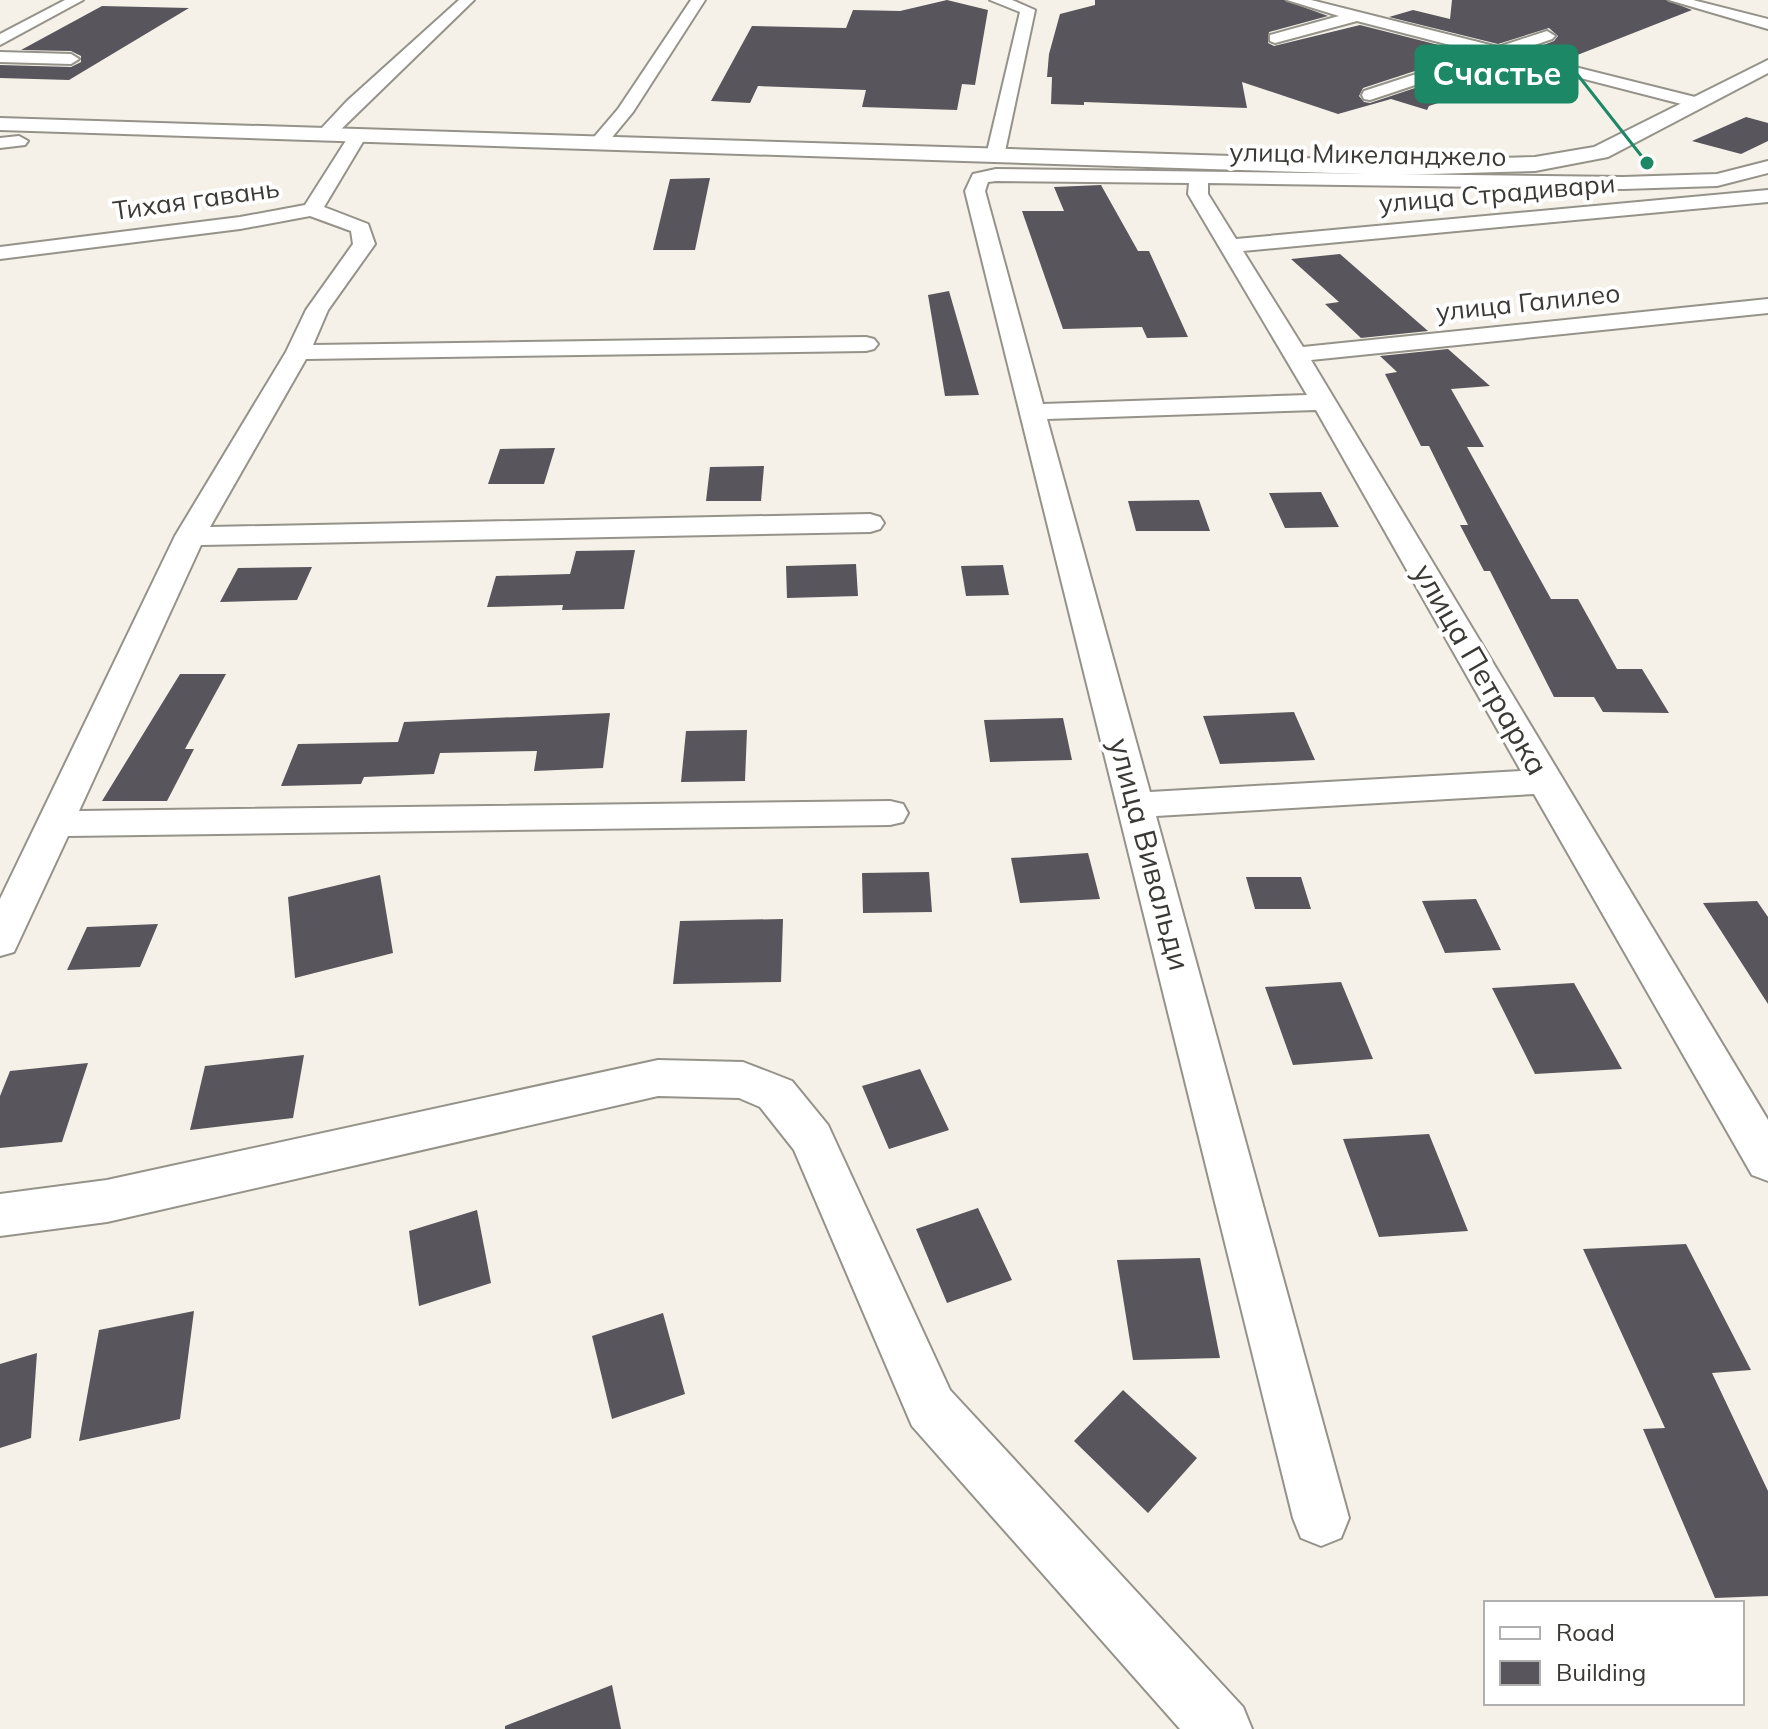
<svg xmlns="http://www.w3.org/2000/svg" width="1768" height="1729" font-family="Mulish,sans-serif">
<rect width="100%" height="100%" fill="#f5f1e8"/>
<path fill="#58555c" d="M947 0 988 10 975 85 962 84 957 110 862 107 866 90 758 86 750 103 711 101 752 26 846 28 853 10 900 11Z
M1095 0H1284L1328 16 1269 32 1268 43 1274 46 1360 25 1470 53 1363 88 1359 96 1364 102 1370 103 1499 60 1537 70 1464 99 1456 97 1429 106 1427 110 1391 99 1338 114 1242 82 1247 108 1084 102V105L1051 104 1052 77H1047L1049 54 1060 14 1095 5Z
M1452 0H1666L1692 10 1562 61 1525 52 1554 41 1558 36 1549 28 1498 44 1389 17 1413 10 1450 19Z
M102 6 189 8 69 80 0 78V65L71 67 81 62V56L71 51 21 50Z
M1746 117 1768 123V141L1741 154 1692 141Z
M710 178 695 250H653L670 179Z
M1101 185 1138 251H1149L1188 337 1147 338 1142 327 1063 329 1022 211H1064L1054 187Z
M1340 254 1428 331 1361 338 1325 304 1339 302 1291 259Z
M949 291 979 395 945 396 928 295Z
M1448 349 1490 386 1451 389 1484 447H1467L1551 599H1578L1617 669H1642L1669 713 1603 712 1594 697H1554L1490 571H1484L1460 525H1468L1429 446H1421L1385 374 1397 372 1380 356Z
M555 448 544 484H488L500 449Z
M764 466 761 501H706L710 467Z
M1321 492 1339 527 1285 528 1269 493Z
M1199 500 1210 531H1136L1128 501Z
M635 550 624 609 562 610 563 605 487 607 496 576 570 574 576 551Z
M856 564 858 596 787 598 786 566Z
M1003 565 1009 595 966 596 961 566Z
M312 567 297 600 220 602 238 568Z
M180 674H226L185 749H194L167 801H102Z
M1294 712 1315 760 1220 764 1203 716Z
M610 713 603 768 534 771 537 751 440 753 434 774 364 777 361 784 281 786 298 744 398 742 404 722Z
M1063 718 1072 760 990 762 984 720Z
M747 730 745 781 681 782 686 731Z
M1088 853 1100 899 1020 903 1011 858Z
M929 872 932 912 863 913 862 873Z
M380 875 393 953 295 978 288 897Z
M1246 877H1301L1311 909H1255Z
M1476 899 1501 950 1445 953 1422 901Z
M1757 901 1768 917V1004L1703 903Z
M783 919 781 982 673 984 680 921Z
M158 924 140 967 67 970 87 927Z
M1341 982 1373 1059 1293 1065 1265 987Z
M1574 983 1622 1069 1535 1074 1492 988Z
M304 1055 293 1118 190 1130 205 1066Z
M88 1063 62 1142 0 1148V1096L10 1071Z
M920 1069 949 1130 889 1149 862 1086Z
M1429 1134 1468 1231 1379 1237 1343 1139Z
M978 1208 1012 1280 947 1303 916 1229Z
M477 1210 491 1283 419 1306 409 1231Z
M1686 1244 1751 1370 1712 1373 1768 1491V1596L1715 1598 1643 1429 1665 1428 1583 1249Z
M1200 1258 1220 1358 1133 1360 1117 1260Z
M194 1311 180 1419 79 1441 99 1330Z
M663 1313 685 1394 612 1419 592 1336Z
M37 1353 31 1438 0 1448V1364Z
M1123 1390 1197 1458 1148 1513 1074 1441Z
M612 1685 621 1729H505V1726Z"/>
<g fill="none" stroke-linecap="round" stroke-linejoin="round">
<g stroke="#95928a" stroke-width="4">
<path id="minor" d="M65 0H83L0 45V34Z
M459 0H474L331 139H319L316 135 319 131 347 101Z
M691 0H705L633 112 604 147H592L589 143 618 109Z
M990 0H1012L1035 10 1004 156 995 162 986 156 1020 12Z
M1287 0H1311L1498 47 1547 31 1555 36 1552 39 1515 52 1703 99 1706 103 1697 108 1499 57 1370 100 1364 99 1362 95 1364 91 1481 53 1357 21 1275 43 1270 41V35L1339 16Z
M1669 0H1693L1768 19V29Z
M0 52 71 54 79 59 71 64 0 62Z
M358 130 367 135 324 207 368 224 375 244 328 310 313 345 866 337 874 339 878 344 874 349 866 351 306 359 210 527 870 514 880 517 884 523 880 529 870 532 201 545 79 811 890 801 903 804 908 813 903 822 890 825 68 836 14 952 0 956V899L175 536 286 352 306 310 353 244 351 231 310 216 240 229 0 259V247L240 217 305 205 352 131Z
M19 136 28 141 25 145 0 148V138Z
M1768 161V173L1717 186 1623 189 1208 183V194L1236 239 1768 190V202L1243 251 1303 347 1768 299V313L1311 360 1768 1120V1181L1752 1175 1534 794 1156 816 1349 1518 1341 1538 1321 1546 1301 1538 1293 1518 965 191 973 174 996 169 1623 177 1717 174ZM996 181 1189 183 1188 194 1307 395 1043 404 985 191 988 182ZM1316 410 1521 771 1150 792 1047 419Z
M658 1060 743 1062 792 1081 828 1125 950 1390 1243 1707 1252 1729H1180L912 1426 794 1150 760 1107 739 1098 658 1096 107 1222 0 1236V1194L107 1180Z"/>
</g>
<g stroke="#95928a" stroke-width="4">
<path id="tertiary" d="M1768 60V73L1608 157 1535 171 1396 175 0 130V118L1396 161 1535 157 1594 147Z"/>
</g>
<use href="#minor" fill="#fff" fill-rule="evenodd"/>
<use href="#tertiary" fill="#fff" fill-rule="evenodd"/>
</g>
<g text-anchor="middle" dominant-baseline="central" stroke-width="8" stroke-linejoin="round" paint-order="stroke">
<g font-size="26" fill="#3a3935" stroke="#fff">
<text transform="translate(1368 154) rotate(1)">улица Микеланджело</text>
<text transform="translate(1497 193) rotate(-5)">улица Страдивари</text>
<text transform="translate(196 199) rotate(-8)">Тихая гавань</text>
<text transform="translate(1528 302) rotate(-6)">улица Галилео</text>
</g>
<g font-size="30" fill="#3a3935" stroke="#fff">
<text transform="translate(1481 669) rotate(60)">улица Петрарка</text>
<text transform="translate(1150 854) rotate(75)">улица Вивальди</text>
</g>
</g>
<path fill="none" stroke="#1d8866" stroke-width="3" d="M1647 163L1577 74"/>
<circle fill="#1d8866" stroke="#fff" stroke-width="3" cx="1647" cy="163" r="8"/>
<rect fill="#1d8866" stroke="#1d8866" stroke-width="3" x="1416" y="46" width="161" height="56" rx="8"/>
<g font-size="32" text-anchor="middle" font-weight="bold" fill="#fff">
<text x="1497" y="85">Счастье</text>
</g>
<rect x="1484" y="1601" width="260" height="104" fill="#ffffff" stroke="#b0b0ae" stroke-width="2"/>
<rect x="1500" y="1627" width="40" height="12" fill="#ffffff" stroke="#b0b0ae" stroke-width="2"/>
<text x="1556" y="1641" font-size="24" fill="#3a3935">Road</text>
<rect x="1500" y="1661" width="40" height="24" fill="#58555c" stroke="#b0b0ae" stroke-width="2"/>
<text x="1556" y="1681" font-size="24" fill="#3a3935">Building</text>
</svg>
